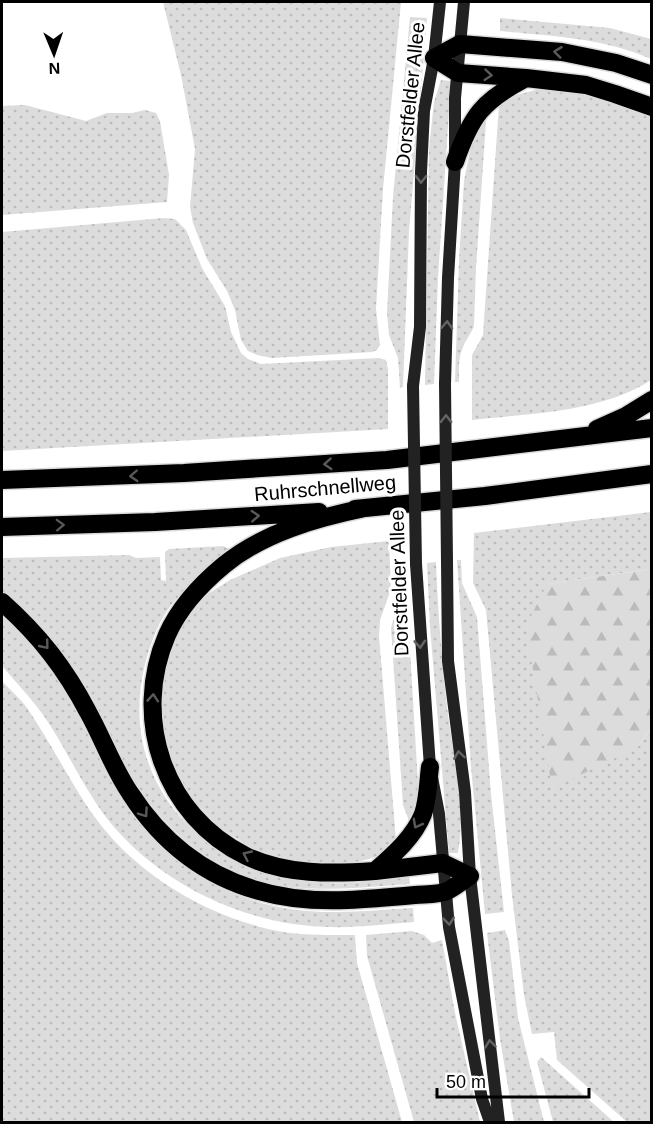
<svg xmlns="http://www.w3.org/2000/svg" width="653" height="1124" font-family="Helvetica,sans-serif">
<defs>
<pattern id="grass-dots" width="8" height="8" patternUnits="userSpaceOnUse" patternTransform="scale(1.5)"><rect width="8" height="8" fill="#dcdcdc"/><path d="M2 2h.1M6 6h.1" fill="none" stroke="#bbb" stroke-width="1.8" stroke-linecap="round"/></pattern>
<pattern id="forest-firs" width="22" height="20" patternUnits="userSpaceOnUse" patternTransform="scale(1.5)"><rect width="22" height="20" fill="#dcdcdc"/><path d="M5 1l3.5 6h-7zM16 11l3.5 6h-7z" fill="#bbb"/></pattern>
</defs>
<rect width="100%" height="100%" fill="#fff"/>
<path fill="url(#grass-dots)" d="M163 2H401L383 189 376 309 380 345 377 350 372 352 272 358 257 355 248 351 241 340 235 310 227 291 207 259 193 223 190 207 195 149 181 75Z
M410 17 427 18 409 231 403 387 400 388 398 358 389 335 387 313 393 197Z
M500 18 610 28 651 39V59C604 38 550 36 500 31Z
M441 80 451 81 438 278 434 384 425 385 429 149 434 102Z
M539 89C579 89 616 100 651 117V380C600 413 530 413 472 420V355L483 335 499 105 517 95Z
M25 105 86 121 107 113H132L145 110 156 113 160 121 169 175 167 202 2 215V106Z
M485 116 486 122 476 268 474 325C472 333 466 339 463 347 458 358 459 370 459 382H455L459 260 464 181 473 135Z
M164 218 175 219 186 230 202 268 225 306 231 332 241 353 248 359 261 364 379 358 386 360 388 369V429L2 451V232Z
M651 512V569L547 584 637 748 651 728V1122H627L557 1060 554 1032 532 1034 524 995 512 895 486 610 473 583 474 533Z
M389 541 391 589 380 620 379 636 396 840 376 857 346 865 302 863 259 852 220 828 191 798 171 765 161 725 162 678 177 635 198 600 230 580 280 558 331 547Z
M223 546 230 549C203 576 173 593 157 629 126 701 135 775 192 829 211 847 232 862 257 871 306 888 359 885 409 876L410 884C363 887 312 894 265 882 192 863 145 808 112 743 103 724 96 703 85 686 62 649 35 617 2 591V558L129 555 136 558 160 557 161 580 166 581 165 552 169 549Z
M457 560H461L462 583 477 617 491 794 504 912 485 914 471 767Z
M436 562C438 614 442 664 448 715 454 759 466 808 458 853H449L430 627 427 563Z
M402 566H405L418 784V801L411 821H409L403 805 391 628 403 587Z
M2 615C16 629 31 642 43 658 66 688 82 723 100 757 113 782 126 808 146 830 195 886 261 913 336 912 362 912 388 909 413 908L414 922C386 924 356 928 327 927 248 925 166 887 114 827 89 798 73 762 53 730 39 706 20 687 2 666Z
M2 681C10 690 20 698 27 708 49 740 67 776 89 809 130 870 198 912 268 929 296 936 326 935 355 935L357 963 402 1122H2Z
M505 930 509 941 518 1018 544 1122H514L500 1039 487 933Z
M412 931 424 935 432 943 442 940 455 1013 480 1122H414L367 956 366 935Z
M541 1057 614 1122H553L537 1062Z"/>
<path fill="url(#forest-firs)" d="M651 569V728L637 748 552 788 526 626 547 584Z"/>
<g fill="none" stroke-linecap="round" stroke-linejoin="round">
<g stroke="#dbdbdb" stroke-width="21">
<path id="highway" d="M434 58 458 73 526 78 586 85 615 94 652 107
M434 58 460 44 562 52 616 63 652 75
M455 162C471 116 482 101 526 78
M597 429 626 416 652 400
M2 480 184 473 387 460 652 428
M365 508C316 518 263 533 224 565 201 584 179 608 167 635 131 718 164 816 246 856 286 875 332 874 375 871 393 855 414 837 423 814 428 799 428 782 430 767
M355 509 485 496 652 474
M2 527 155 522 319 512
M2 602C39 635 65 668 88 712 103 739 113 768 130 793 181 872 255 904 347 900 370 899 393 897 415 895 425 894 438 895 447 891 455 887 462 881 470 876
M375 871 443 863 470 876"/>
</g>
<path stroke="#222" stroke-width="12" d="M445 384 448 278 455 162V98L464 2
M413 386 420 327 421 172 424 111 434 58 440 2
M447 561 448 661 465 792 470 876 499 1122
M416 564 430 767 439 814 449 927 482 1099 490 1122"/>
<use href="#highway" stroke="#000" stroke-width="18"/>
<path stroke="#222" stroke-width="12" d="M445 384 447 561
M413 386 416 564"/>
</g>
<defs><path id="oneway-chevron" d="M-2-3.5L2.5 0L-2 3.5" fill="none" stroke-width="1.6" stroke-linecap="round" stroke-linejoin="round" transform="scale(1.5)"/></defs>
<g stroke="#595959">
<use href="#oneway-chevron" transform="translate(558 52) rotate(-173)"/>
<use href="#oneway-chevron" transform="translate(488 75) rotate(5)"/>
<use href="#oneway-chevron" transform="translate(328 464) rotate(176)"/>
<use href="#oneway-chevron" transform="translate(134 476) rotate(177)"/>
<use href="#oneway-chevron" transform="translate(255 516) rotate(-3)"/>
<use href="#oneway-chevron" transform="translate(60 525) rotate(-2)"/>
<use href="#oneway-chevron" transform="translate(45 645) rotate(51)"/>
<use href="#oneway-chevron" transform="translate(153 698) rotate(-86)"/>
<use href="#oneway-chevron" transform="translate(144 813) rotate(55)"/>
<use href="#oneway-chevron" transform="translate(417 824) rotate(119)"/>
<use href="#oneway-chevron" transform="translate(247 855) rotate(-155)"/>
</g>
<g stroke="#646464">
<use href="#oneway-chevron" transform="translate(421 179) rotate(91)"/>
<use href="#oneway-chevron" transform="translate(447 325) rotate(-88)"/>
<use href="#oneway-chevron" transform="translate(446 419) rotate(-90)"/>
<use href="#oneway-chevron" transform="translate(420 644) rotate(86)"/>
<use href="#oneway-chevron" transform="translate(459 755) rotate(-98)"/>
<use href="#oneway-chevron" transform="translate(449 921) rotate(84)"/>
<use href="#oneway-chevron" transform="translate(490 1044) rotate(-97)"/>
</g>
<g text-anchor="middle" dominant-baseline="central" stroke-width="6" stroke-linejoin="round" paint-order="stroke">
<g font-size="20" fill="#000" stroke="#fff">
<text transform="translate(410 95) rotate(-84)">Dorstfelder Allee</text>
<text transform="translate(325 488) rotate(-5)">Ruhrschnellweg</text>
<text transform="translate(399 583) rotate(-92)">Dorstfelder Allee</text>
</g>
</g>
<rect width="653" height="1124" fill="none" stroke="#000000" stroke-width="6"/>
<g transform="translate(54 54) rotate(178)" stroke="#ffffff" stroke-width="4.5" paint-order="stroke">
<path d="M0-4.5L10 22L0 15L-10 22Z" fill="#000000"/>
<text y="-9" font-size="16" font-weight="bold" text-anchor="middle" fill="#000000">N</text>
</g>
<path d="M437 1088v9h152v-9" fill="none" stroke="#000000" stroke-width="3"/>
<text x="446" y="1088" font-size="18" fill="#000000" stroke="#ffffff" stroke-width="4.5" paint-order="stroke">50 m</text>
</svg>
